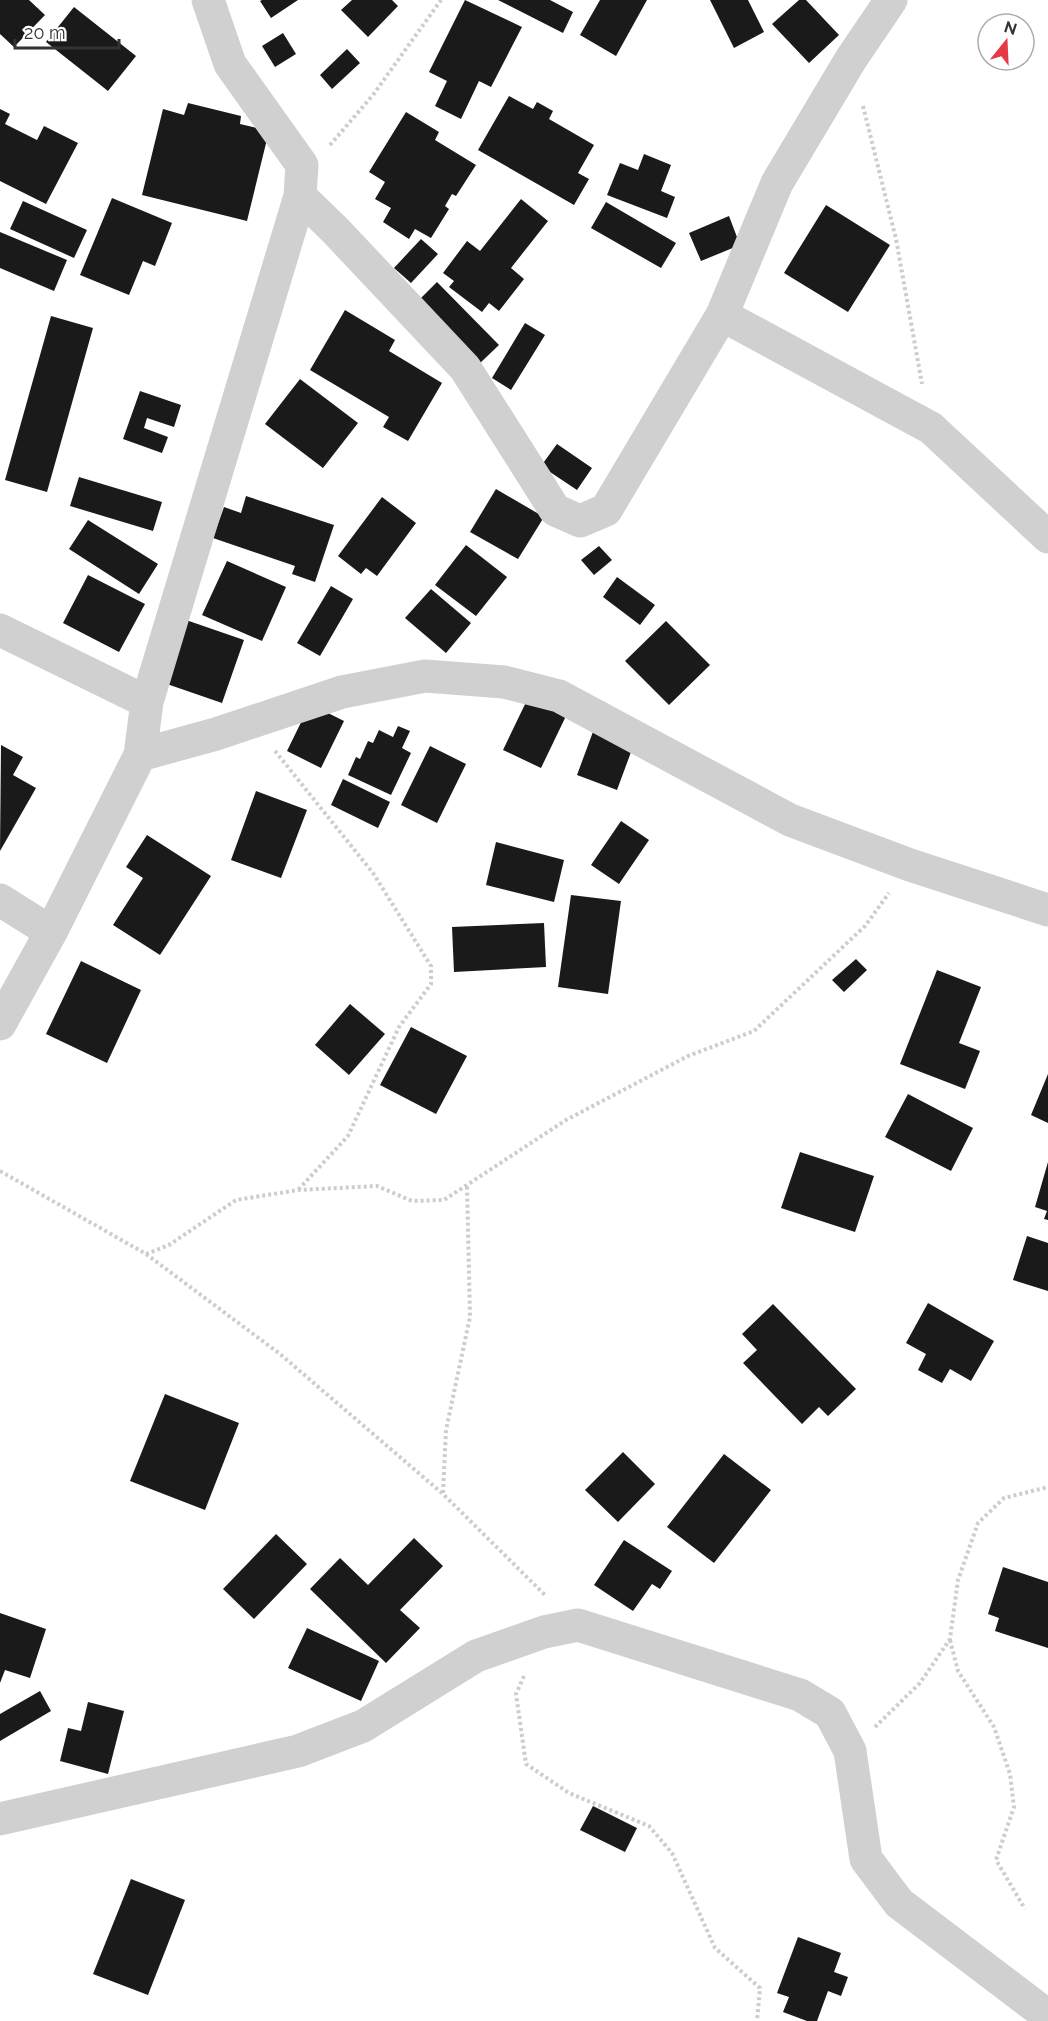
<svg xmlns="http://www.w3.org/2000/svg" width="1048" height="2021" font-family="Raleway,sans-serif">
<rect width="100%" height="100%" fill="#fff"/>
<path fill="#1a1a1a" d="M0 0H29L45 15 14 47 0 34Z
M262 0H298L271 18 260 1Z
M352 0H392L398 6 368 37 341 10Z
M465 0 522 27 491 87 479 81 461 119 435 106 447 81 429 72Z
M498 0H550L573 12 563 33Z
M600 0H647L616 56 580 35Z
M710 0H748L764 32 734 48Z
M799 0H806L839 35 809 63 772 24Z
M74 7 136 56 108 91 46 42Z
M283 33 296 54 275 67 262 46Z
M347 49 360 63 332 89 320 75Z
M509 96 533 109 537 102 553 111 549 119 594 145 578 173 589 179 574 205 478 150Z
M188 103 241 116 240 124 269 131 247 221 142 195 163 109 184 115Z
M0 109 10 114 5 124 37 140 44 126 78 143 46 204 0 181Z
M406 112 439 132 435 140 476 165 456 196 452 194 445 206 449 209 431 238 415 229 409 239 383 222 391 208 375 199 385 182 369 172Z
M644 154 671 165 661 191 675 197 667 218 607 195 620 163 638 170Z
M112 198 172 223 155 266 143 261 129 295 80 275Z
M521 199 548 221 511 268 524 279 499 311 489 303 482 312 449 287 454 281 443 273 467 241 480 251Z
M23 201 87 230 74 258 10 229Z
M606 202 676 243 661 268 591 228Z
M826 205 890 245 848 312 784 273Z
M729 216 740 245 701 261 689 233Z
M0 232 67 260 54 291 0 268Z
M421 239 438 254 411 283 394 268Z
M437 282 499 345 478 365 416 303Z
M345 310 395 340 389 351 442 383 408 441 383 427 389 417 310 370Z
M51 316 93 328 47 492 5 480Z
M525 323 545 335 511 390 492 378Z
M300 379 358 423 323 468 265 424Z
M140 391 181 405 174 427 147 418 144 428 168 437 162 453 123 439Z
M557 444 592 468 577 490 541 466Z
M79 477 162 502 153 531 70 506Z
M496 489 544 517 518 559 470 532Z
M246 496 334 525 315 582 292 574 295 566 213 538 224 507 241 513Z
M382 497 416 523 377 576 366 568 361 574 338 556Z
M88 520 158 564 139 594 69 549Z
M466 545 507 577 476 616 435 585Z
M599 546 612 560 594 575 581 560Z
M227 561 286 587 262 641 202 615Z
M88 575 145 604 119 652 63 623Z
M617 577 655 605 640 625 603 597Z
M331 586 353 599 320 656 297 643Z
M431 589 471 623 446 653 405 618Z
M186 620 244 640 222 703 164 683Z
M666 621 710 665 669 705 625 661Z
M528 698 566 716 541 768 503 750Z
M310 704 344 721 321 768 287 751Z
M398 726 410 731 402 748 411 753 391 795 348 775 356 757 360 759 368 741 373 743 379 730 393 737Z
M594 729 634 744 617 790 577 775Z
M1 745 23 757 13 775 36 788 0 851Z
M430 746 466 764 437 823 401 805Z
M343 779 390 802 378 828 331 805Z
M256 791 307 810 281 878 231 860Z
M621 821 649 840 619 884 591 865Z
M147 835 211 876 160 955 113 925 143 878 126 867Z
M496 842 564 860 554 902 486 885Z
M571 895 621 901 608 994 558 987Z
M544 923 546 967 454 972 452 927Z
M856 959 867 970 844 992 832 980Z
M81 961 141 990 107 1063 46 1034Z
M937 970 981 987 959 1043 980 1051 965 1089 900 1064Z
M350 1004 385 1034 349 1075 315 1045Z
M411 1027 467 1056 436 1114 380 1085Z
M1048 1074V1123L1031 1115Z
M908 1094 973 1128 951 1171 885 1137Z
M800 1152 874 1176 855 1232 781 1208Z
M1048 1162V1220L1044 1219 1047 1211 1035 1207Z
M1027 1236 1048 1243V1291L1013 1280Z
M928 1303 994 1341 971 1381 950 1369 942 1383 918 1370 926 1354 906 1343Z
M773 1304 856 1389 828 1416 819 1407 802 1424 743 1363 757 1350 742 1334Z
M165 1394 239 1423 205 1510 130 1481Z
M623 1452 655 1484 618 1522 585 1490Z
M724 1454 771 1490 714 1563 667 1527Z
M276 1534 307 1564 254 1619 223 1589Z
M414 1538 443 1566 400 1610 420 1628 386 1663 310 1589 340 1558 368 1585Z
M624 1540 672 1571 660 1589 652 1584 633 1611 594 1585Z
M1003 1567 1048 1582V1648L995 1631 999 1618 988 1614Z
M0 1613 46 1629 30 1678 5 1670 0 1683Z
M307 1628 379 1661 361 1701 288 1668Z
M40 1691 51 1711 0 1741V1714Z
M88 1702 124 1711 108 1774 60 1761 68 1728 81 1731Z
M593 1806 637 1828 625 1852 580 1830Z
M131 1879 185 1900 148 1995 93 1974Z
M798 1937 841 1953 834 1972 848 1977 841 1996 828 1991 817 2021H807L783 2012 789 1997 777 1993Z"/>
<g fill="none" stroke-linecap="round" stroke-linejoin="round">
<path stroke="#cdcdcd" stroke-width="4" stroke-dasharray="3 3" stroke-linecap="butt" d="M863 106 896 239 922 384
M330 145 373 95 441 0
M275 751 373 873 431 966V984L399 1027 348 1136 298 1190
M0 1171 146 1254 280 1354 443 1494 546 1596
M146 1254 169 1245 236 1200 298 1190 377 1186 412 1201 444 1200 566 1120 688 1056 754 1031 865 926 889 893
M443 1493 446 1430 470 1317 467 1185
M950 1640 958 1671 994 1727 1010 1774 1014 1807 996 1860 1025 1909
M524 1676 516 1694 526 1764 569 1793 649 1826 672 1853 715 1948 760 1988 757 2021
M875 1727 920 1683 950 1639 958 1580 978 1523 1004 1498 1048 1487"/>
<path stroke="#d0d0d0" stroke-width="33" d="M300 196 336 231 465 368 555 510 580 521 606 510 722 315 777 183 851 59 891 0
M722 315 931 428 1048 537
M0 630 147 702
M140 755 216 734 342 692 425 676 504 682 559 696 790 820 910 865 1048 910
M0 900 51 932
M0 1024 51 932 140 755 147 702 300 196 302 165 230 64 208 0
M0 1819 298 1751 363 1726 476 1656 544 1632 578 1625 800 1695 830 1713 850 1751 866 1859 899 1903 1048 2016"/>
</g>
<g transform="translate(1006 42) rotate(18)"><circle r="28" fill="#ffffff" stroke="#adadad" stroke-width="1.5"/>
<path d="M0-4.5L10 22L0 15L-10 22Z" fill="#e63946"/>
<text y="-9" font-size="16" font-weight="bold" text-anchor="middle" fill="#333333">N</text>
</g>
<path d="M15 39v9h104v-9" fill="none" stroke="#333333" stroke-width="3"/>
<text x="24" y="39" font-size="18" fill="#333333" stroke="#ffffff" stroke-width="4.5" paint-order="stroke">20 m</text>
</svg>
